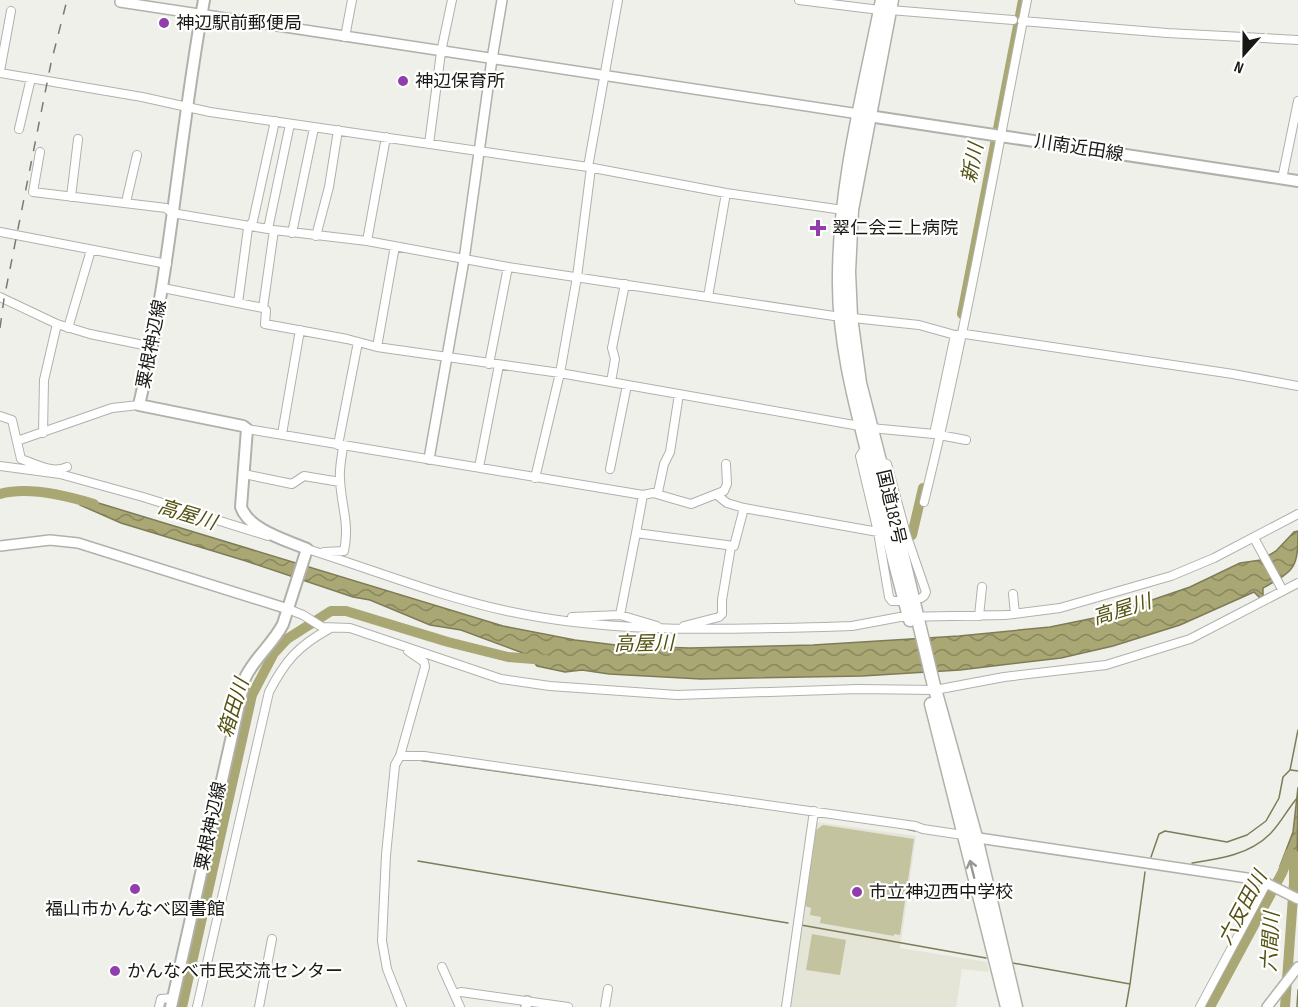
<svg xmlns="http://www.w3.org/2000/svg" width="1298" height="1007" font-family="'Sofia Sans Condensed','Noto Sans JP',sans-serif">
<defs>
<pattern id="water-waves" width="16" height="10" patternUnits="userSpaceOnUse" patternTransform="scale(1.5)"><rect width="16" height="10" fill="#a9a773"/><path d="M0 5q4-4 8 0t8 0" fill="none" stroke="#89875d"/></pattern>
</defs>
<rect width="100%" height="100%" fill="#f0f0eb"/>
<path fill="#e4e4d7" d="M815 822 916 836 900 948 987 962 989 972 962 969 956 1007H789Z"/>
<path fill="#c3c39f" d="M823 825 914 839 900 935 894 934V936L820 923 821 917 810 915 811 908 805 906 816 830Z
M812 934 846 940 840 975 806 970Z"/>
<path fill="url(#water-waves)" stroke="#7e7c57" stroke-width="1.5" d="M82 498 503 626 575 640 624 646 690 648 813 645 959 636 1050 627 1099 617 1149 601 1190 587 1240 563 1261 560 1276 551 1294 532 1298 531C1298 569 1295 570 1263 588V596L1260 598 1254 592 1180 625 1113 646 1061 658 960 670 862 676 701 679 609 674 582 670 565 672 537 666 528 655 461 630 430 625 370 600 353 597 246 561 121 523 80 505Z
M1298 787 1297 869 1280 866 1293 832Z"/>
<g fill="none" stroke-linecap="round" stroke-linejoin="round">
<path stroke="#7e7c57" stroke-width="1.5" d="M418 760 753 807
M1291 770 1298 771
M906 829 915 831
M1151 857 1159 834 1165 831 1227 842 1247 835 1266 821 1279 798 1283 777 1290 770 1298 730
M418 861 788 923
M1192 863C1219 859 1249 855 1270 834 1281 823 1288 808 1298 797
M801 925 986 958
M1013 963 1130 984 1145 872
M1126 1007 1130 984
M1297 1007 1298 990"/>
<path stroke="#a9a773" stroke-width="10" d="M962 314 1023 0
M0 494C27 486 68 496 94 504
M909 534 912 535 923 488
M182 1007 252 695 274 653 287 639 331 611H346L448 642 508 657 546 660
M1210 1007 1282 873 1290 853
M1285 1007 1294 883V855"/>
<g stroke="#b1b1ac" stroke-width="10">
<path id="minor" d="M799 0 880 10
M890 10 1013 20
M1022 21 1167 33 1298 40
M345 37 352 0
M0 71 11 11
M0 73 142 97 210 112 588 167 726 193 843 210
M19 129 31 78
M429 144 441 52 452 0
M40 152 33 192 166 208 172 213 274 230 367 241 508 267 834 316 919 325 955 335 965 334 1233 374 1298 386
M588 167 618 0
M1282 179 1298 101
M71 197 78 139
M126 202 137 155
M268 229 290 124
M0 232 167 264
M292 233 314 128
M316 236 329 187 338 130
M367 241 386 137
M163 288 263 308 266 310 265 324 347 339 377 347 560 373 871 428 934 434 966 440
M0 297 57 324 90 334 153 347
M708 297 726 193
M238 303 248 228 253 221 275 121
M263 308 274 230
M68 328 91 250
M377 347 395 246
M489 364 508 267
M611 382 615 359 612 348 625 284
M0 416 12 420 21 459C36 464 52 474 67 467
M247 429 643 495 636 533 734 546 744 508 727 503 717 495
M43 433 44 380 57 324
M282 434 300 330
M934 434 955 335
M17 441 112 408 139 405
M338 445 358 342
M866 447 860 456 878 532 889 597 892 601H899
M880 461 887 464 906 534 926 592 924 596 921 598
M0 466 60 474 143 497 268 536
M479 467 499 365
M610 469 627 385
M244 474 292 484 304 476 340 482
M535 478 560 373 577 277 591 168
M653 493 691 504 724 491 727 484 726 464
M643 495 658 492 664 464 670 452 679 394
M924 502C965 336 994 168 1027 0
M744 508 878 532
M1254 538 1283 591
M307 549C374 570 438 596 507 611 611 634 718 629 824 627L852 626 900 617 1005 615 1060 608 1171 576 1214 558 1298 514
M324 552 344 551C350 523 341 506 340 479 339 468 342 457 343 446
M1013 594 1015 614
M288 609 303 615 322 627 350 628 501 679 550 686 677 695 858 689 935 690 1004 677 1106 665 1190 639 1298 583
M620 615 636 533
M979 616 982 587
M572 617 620 615 657 626
M684 626 719 617 722 614V600L731 546
M400 756H424L915 826 923 829 963 835
M442 967 460 1007
M455 994 461 992 568 1007
M159 1007 161 999 173 998
M197 1007 269 692C285 661 298 646 329 629
M259 1007 272 939
M402 1007 387 969 382 941 386 855 395 765 400 756 425 667 424 662 408 651
M605 1007 608 989
M786 1007 814 811
M1200 1007 1267 882"/>
</g>
<g stroke="#b1b1ac" stroke-width="12">
<path id="tertiary" d="M120 2 859 114
M429 459 464 260 492 59 502 0
M0 546 50 540 78 543 288 609
M972 837 1260 880 1298 899
M526 1007 527 1001
M1267 1007 1298 967"/>
</g>
<g stroke="#b1b1ac" stroke-width="14">
<path id="secondary" d="M862 115 1298 181
M171 1007 245 678C255 657 273 644 283 624L307 549C286 540 249 530 241 507L247 429 243 426 139 405C171 272 179 135 204 0"/>
</g>
<g stroke="#b1b1ac" stroke-width="15">
<path id="trunk" d="M882 0C864 91 839 184 839 278 838 343 856 407 872 470 884 520 896 570 910 620
M892 0 852 210 849 272 851 317 860 383 880 461 933 682 976 837 1016 1007
M931 704 1007 1007"/>
</g>
<use href="#minor" stroke="#fff" stroke-width="8"/>
<use href="#tertiary" stroke="#fff" stroke-width="9"/>
<use href="#secondary" stroke="#fff" stroke-width="10"/>
<use href="#trunk" stroke="#fff" stroke-width="12"/>
<path stroke="#797975" stroke-width="1.5" stroke-dasharray="10 10" stroke-linecap="butt" d="M0 328 4 299 51 63 67 0"/>
</g>
<defs><path id="oneway-shaft" d="M-6 0H5M1.5-3L5.5 0L1.5 3" fill="none" stroke-width="1.6" stroke-linecap="round" stroke-linejoin="round" transform="scale(1.5)"/></defs>
<use stroke="#979796" href="#oneway-shaft" transform="translate(972 869) rotate(-104)"/>
<g fill="#913eac" stroke="#fffffe" stroke-width="2">
<circle cx="164" cy="23" r="6"/>
<circle cx="403" cy="81" r="6"/>
<path d="M815 219h6v6h6v6h-6v6h-6v-6h-6v-6h6z"/>
<circle cx="135" cy="889" r="6"/>
<circle cx="857" cy="892" r="6"/>
<circle cx="115" cy="971" r="6"/>
</g>
<g text-anchor="middle" dominant-baseline="central" stroke-width="4.5" stroke-linejoin="round" paint-order="stroke">
<g font-size="18" fill="#181816" stroke="#fffffe" text-anchor="start">
<text x="176" y="23">神辺駅前郵便局</text>
<text x="415" y="81">神辺保育所</text>
<text x="832" y="228">翠仁会三上病院</text>
<text x="869" y="892">市立神辺西中学校</text>
<text x="135" y="909" text-anchor="middle">福山市かんなべ図書館</text>
<text x="127" y="971">かんなべ市民交流センター</text>
</g>
<g font-size="18" fill="#181816" stroke="#fffffe">
<text transform="translate(1079 148) rotate(9)">川南近田線</text>
<text transform="translate(152 344) rotate(-79)">粟根神辺線</text>
<text transform="translate(891 507) rotate(77)">国道182号</text>
<text transform="translate(211 826) rotate(-78)">粟根神辺線</text>
</g>
<g font-size="20" font-style="italic" fill="#545113" stroke="#fffffe">
<text transform="translate(973 163) rotate(-79)">新川</text>
<text transform="translate(187 515) rotate(17)">高屋川</text>
<text transform="translate(1122 610) rotate(-17)">高屋川</text>
<text transform="translate(644 644) rotate(-1)">高屋川</text>
<text transform="translate(234 708) rotate(-73)">箱田川</text>
<text transform="translate(1243 908) rotate(-62)">六反田川</text>
<text transform="translate(1271 942) rotate(-87)">六間川</text>
</g>
</g>
<g transform="translate(1244 54) rotate(201)" stroke="#fffffe" stroke-width="4.5" paint-order="stroke">
<path d="M0-4.5L10 22L0 15L-10 22Z" fill="#181816"/>
<text y="-9" font-size="16" font-weight="bold" text-anchor="middle" fill="#181816">N</text>
</g>
</svg>
